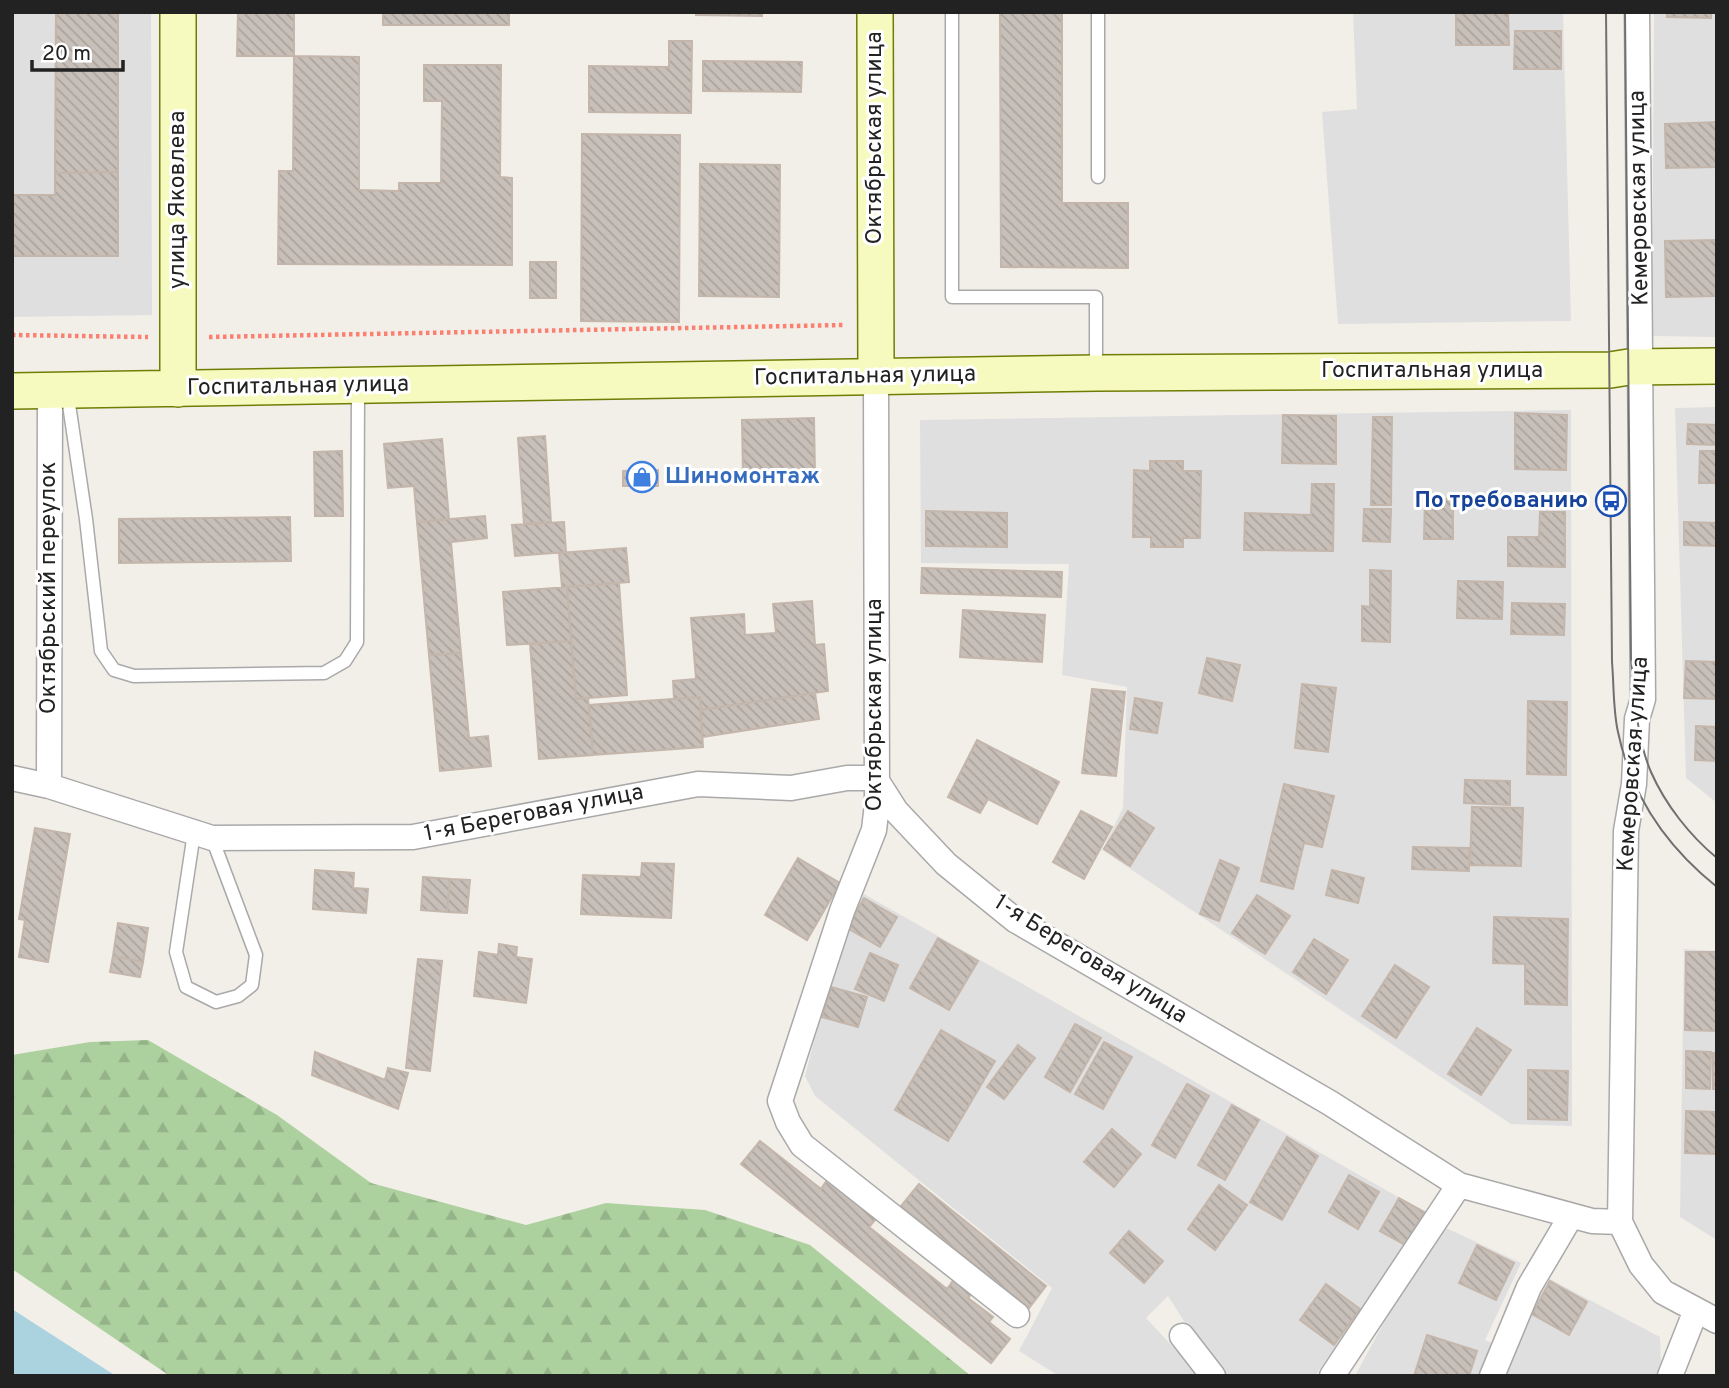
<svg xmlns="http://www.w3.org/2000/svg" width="1729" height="1388" font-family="Overpass,sans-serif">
<defs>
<pattern id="forest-firs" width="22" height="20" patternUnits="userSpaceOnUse" patternTransform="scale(1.75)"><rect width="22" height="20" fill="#add19e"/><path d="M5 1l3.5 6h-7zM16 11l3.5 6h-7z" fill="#95b388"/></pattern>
<pattern id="building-back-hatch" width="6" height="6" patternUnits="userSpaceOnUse" patternTransform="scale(1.75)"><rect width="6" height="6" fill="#c7bfb8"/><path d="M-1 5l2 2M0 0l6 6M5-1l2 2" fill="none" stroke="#aba49e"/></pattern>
</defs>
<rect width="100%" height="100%" fill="#f2efe9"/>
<path fill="#e0dfdf" d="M12 12H151L152 315 12 317Z
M1353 12H1563L1571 321 1338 324 1322 112 1357 109Z
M1654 12H1717V337L1652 336Z
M1717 407V803L1686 778 1675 408Z
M1571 410 1572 1126 1511 1124 1102 850 1123 808 1127 687 1062 675 1069 564 921 563 920 420Z
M864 894 1428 1214 1315 1376H1223L1214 1368 1168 1296 1146 1318 1200 1376H1059L1019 1351 1052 1288 815 1096 805 1076 843 930Z
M1684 949 1717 951V1240L1680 1217Z
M1444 1227 1521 1263 1485 1340 1492 1343 1484 1376H1355L1388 1315Z
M1548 1278 1660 1337 1661 1367 1656 1376H1504L1529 1315Z"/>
<path fill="url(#forest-firs)" d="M148 1040 277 1115 371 1183 526 1225 606 1203 705 1210 810 1245 971 1376H170L12 1269V1055L90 1042Z"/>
<path fill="#aad3df" d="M12 1309 116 1376H12Z"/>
<path fill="url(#building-back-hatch)" stroke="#c4b6ab" stroke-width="2" d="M56 12H118V172L55 173Z
M238 12H294V56H237Z
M383 12H509V25H383Z
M696 12H762V16L696 15Z
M1000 12H1062V203H1128V268L1001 267Z
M1456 12H1508L1509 45H1456Z
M1667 12H1711V18L1667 17Z
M1515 31H1561V69H1514Z
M669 41H692L691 113 589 112V66L669 67Z
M294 56 359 57V190L399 191V183H441L442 101H424V65H501L500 177 512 178V265L278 264 279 171H293Z
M703 61 802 62 801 92 703 91Z
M1717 122V167L1666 168 1665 124Z
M582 134 680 135 679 322 581 321Z
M700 164 780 165 779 297 699 296Z
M118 172V256H12V195H55V173Z
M1717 240V296L1666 297 1665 241Z
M530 262H556V298H530Z
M1515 413 1567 415 1566 470 1515 469Z
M1283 415 1336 416V464L1282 463Z
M1373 417H1392L1391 505H1371Z
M814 418 815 473 743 475 742 420Z
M1688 424 1717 425V445L1687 444Z
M545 436 551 522 524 524 518 438Z
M442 439 449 519 417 522 414 486 388 488 384 444Z
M342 451 343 516H315L314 452Z
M1700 451H1717V483H1699Z
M1150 461H1183V471H1201L1200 538H1183V547H1151V537H1133L1134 470 1150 471Z
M658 470V486H623V471Z
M1312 484H1334L1333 551 1244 550 1245 513 1311 515Z
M1425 499H1453V539H1424Z
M1364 509H1391L1390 542 1363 541Z
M926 511 1007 513V547L926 546Z
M1540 512H1565V567L1508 566V537H1539Z
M485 516 487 538 451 542 461 653 429 655 417 522Z
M290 517 291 561 119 563V519Z
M564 522 566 552 515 556 512 525Z
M1684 522 1717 523V546L1684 545Z
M626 548 629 582 562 587 559 553Z
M922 568 1062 572 1061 597 921 593Z
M1370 570 1391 571 1390 642 1362 641V606L1370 607Z
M1458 581 1503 582 1502 619 1457 618Z
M619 583 627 695 576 699 567 587Z
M567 587 571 641 507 645 503 592Z
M812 601 815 645 824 644 828 691 700 710V697L674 699 673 681 696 679 691 618 744 614 745 635 776 633 773 604Z
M1512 603 1565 604 1564 635 1511 634Z
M963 610 1045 615 1042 662 960 657Z
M571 641 576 699 588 698 593 755 539 759 530 644Z
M461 653 469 738 488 736 491 766 440 771 429 655Z
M1207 658 1240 665 1232 701 1199 693Z
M1686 661 1717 662V699L1684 698Z
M1302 684 1336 688 1328 752 1295 748Z
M1092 689 1125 692 1116 776 1082 773Z
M815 693 819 719 702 737 700 710Z
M700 697 703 747 593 755 589 705Z
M1135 698 1162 703 1157 733 1130 729Z
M1528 701 1567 702 1566 775 1527 774Z
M1696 726 1717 727V761L1695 760Z
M977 740 1059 782 1037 824 988 799 980 813 948 797Z
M1465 780 1510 781V805L1464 803Z
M1284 784 1334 796 1322 847 1304 843 1293 889 1261 881Z
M1472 807 1523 808 1521 866 1470 865Z
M1081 811 1112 827 1084 879 1053 862Z
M1128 811 1154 828 1130 866 1104 849Z
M35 828 70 834 48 962 19 957 25 920 19 919Z
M1413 847 1469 848V871L1412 869Z
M798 858 840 883 807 940 765 915Z
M1220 860 1239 868 1219 921 1200 914Z
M642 863 674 864 671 918 581 914 583 875 641 877Z
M315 870 354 873 353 888 368 889 366 913 313 909Z
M1332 870 1364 878 1358 903 1326 895Z
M423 877 450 879 447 912 421 910Z
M450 879 470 880 467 913 447 912Z
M1257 895 1290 916 1265 954 1232 933Z
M864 898 897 917 880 947 847 928Z
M1494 917 1568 919 1567 1005 1525 1004V964L1493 963Z
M118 923 148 928 143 962 113 956Z
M938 938 978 961 949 1010 910 988Z
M1314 939 1348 960 1326 994 1293 972Z
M499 944 517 947 516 957 532 959 526 1003 474 996 479 952 498 955Z
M1686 952H1717V1031L1685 1030Z
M870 953 898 965 884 1001 855 989Z
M113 956 143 962 140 977 110 972Z
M418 959 442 961 430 1071 406 1068Z
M1395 965 1429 987 1396 1038 1362 1016Z
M831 987 867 997 858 1027 822 1017Z
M1075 1024 1101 1038 1070 1092 1045 1077Z
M1477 1028 1511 1050 1481 1095 1448 1074Z
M941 1030 995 1061 948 1141 895 1110Z
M1104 1042 1132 1057 1103 1109 1075 1094Z
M1018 1045 1035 1058 1004 1099 987 1087Z
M1686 1051 1711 1052 1710 1089 1686 1088Z
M315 1052 385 1080 388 1068 408 1073 398 1109 312 1075Z
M1713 1053H1717V1089H1713Z
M1528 1070 1568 1071 1567 1120 1528 1119Z
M1187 1084 1209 1096 1175 1158 1152 1145Z
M1232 1105 1259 1120 1225 1180 1198 1165Z
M1686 1111 1717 1112V1154L1685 1153Z
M1112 1129 1141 1154 1114 1187 1084 1162Z
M1287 1137 1318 1156 1282 1220 1250 1202Z
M760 1141 821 1189 827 1180 876 1219 869 1227 947 1289 955 1278 973 1292 968 1298 993 1317 989 1322 1010 1339 991 1363 741 1164Z
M1349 1175 1379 1192 1358 1229 1329 1212Z
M919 1184 1046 1286 1029 1308 901 1206Z
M1219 1185 1247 1205 1215 1250 1188 1229Z
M1399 1198 1424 1212 1405 1245 1380 1231Z
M1129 1231 1163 1261 1144 1283 1110 1253Z
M1477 1245 1514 1263 1496 1300 1459 1283Z
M1550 1281 1587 1302 1569 1335 1532 1314Z
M1326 1284 1360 1309 1334 1345 1300 1320Z
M1427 1335 1477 1351 1469 1376H1414Z"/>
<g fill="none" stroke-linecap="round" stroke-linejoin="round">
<g stroke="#a9a9a9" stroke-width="15">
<path id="lane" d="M952 12V297H1096V372
M1098 12V177
M67 391 86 519 101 651 114 670 134 676 324 673 345 661 357 642 358 388
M194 833 176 952 186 987 216 1002 238 996 252 985 256 955 212 838"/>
</g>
<g stroke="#a9a9a9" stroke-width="27">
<path id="street" d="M876 377 877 804 874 830 842 911 780 1101 788 1122 802 1145 1017 1315
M12 778 49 786 212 838 413 837 698 784 791 788 847 778H875L896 811 946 864 1015 920 1330 1103 1459 1185 1592 1221 1620 1222 1641 1265 1663 1292 1717 1321
M49 786 50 391
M1620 1222 1626 831 1634 784 1637 719 1643 699 1637 12
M1182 1336 1213 1376
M1332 1376 1459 1185
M1492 1376 1529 1287 1571 1216
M1670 1376 1696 1310"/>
</g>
<g stroke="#707d05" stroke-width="38">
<path id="secondary" d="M178 12V389
M875 12 876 377
M12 391 1096 373 1610 370 1629 367 1717 366"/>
</g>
<path stroke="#fa8072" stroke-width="4.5" stroke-dasharray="3.5 3.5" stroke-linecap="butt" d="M12 335 148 337
M209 337 844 325"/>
<use href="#lane" stroke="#fff" stroke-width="12"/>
<use href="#street" stroke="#fff" stroke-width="24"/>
<use href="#secondary" stroke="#f7fabf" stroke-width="35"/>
<path stroke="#707070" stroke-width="2" d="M1606 12 1612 662C1614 685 1613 710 1618 732 1631 795 1667 847 1717 887
M1625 12 1631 659C1635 696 1636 737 1651 772 1665 804 1690 836 1717 858"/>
</g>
<defs>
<g id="shop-ring" transform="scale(1.575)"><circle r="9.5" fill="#fff" stroke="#3f7fe0" stroke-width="1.5"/><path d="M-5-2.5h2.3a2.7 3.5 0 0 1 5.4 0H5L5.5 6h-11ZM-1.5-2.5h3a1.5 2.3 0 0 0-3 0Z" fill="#3f7fe0"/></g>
<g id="bus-ring" transform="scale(1.575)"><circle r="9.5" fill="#fff" stroke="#1a4fb4" stroke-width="1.5"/><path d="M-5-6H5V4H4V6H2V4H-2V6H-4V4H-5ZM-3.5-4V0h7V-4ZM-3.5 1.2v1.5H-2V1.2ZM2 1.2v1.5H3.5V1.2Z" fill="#1a4fb4"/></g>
</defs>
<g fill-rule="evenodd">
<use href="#shop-ring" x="642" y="477"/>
<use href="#bus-ring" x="1611" y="501"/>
</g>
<g text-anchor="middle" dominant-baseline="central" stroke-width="6" stroke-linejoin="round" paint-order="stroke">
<g font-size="23" fill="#222" stroke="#fff">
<text transform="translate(875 138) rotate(-90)">Октябрьская улица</text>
<text transform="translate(1640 198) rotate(-91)">Кемеровская улица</text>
<text transform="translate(178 200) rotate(-90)">улица Яковлева</text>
<text x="1432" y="371">Госпитальная улица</text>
<text transform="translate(865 377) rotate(-1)">Госпитальная улица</text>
<text transform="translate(298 387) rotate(-1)">Госпитальная улица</text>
<text transform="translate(49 588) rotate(-90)">Октябрьский переулок</text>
<text transform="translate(875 705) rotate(-90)">Октябрьская улица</text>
<text transform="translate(1634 764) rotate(-86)">Кемеровская улица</text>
<text transform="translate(534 814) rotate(-11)">1-я Береговая улица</text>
<text transform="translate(1090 960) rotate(32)">1-я Береговая улица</text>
</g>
<g font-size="23" font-weight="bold" fill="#366cbe" stroke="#fff" text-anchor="start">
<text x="665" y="477">Шиномонтаж</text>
</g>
<g font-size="23" font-weight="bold" fill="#164399" stroke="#fff" text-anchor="end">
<text x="1588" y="501">По требованию</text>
</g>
</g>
<rect width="1729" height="1388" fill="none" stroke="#222222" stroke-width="28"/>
<path d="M32 60v10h91v-10" fill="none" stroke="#222222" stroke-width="3.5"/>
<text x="42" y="60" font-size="21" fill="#222222" stroke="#ffffff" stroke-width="5" paint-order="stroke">20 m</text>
</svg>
